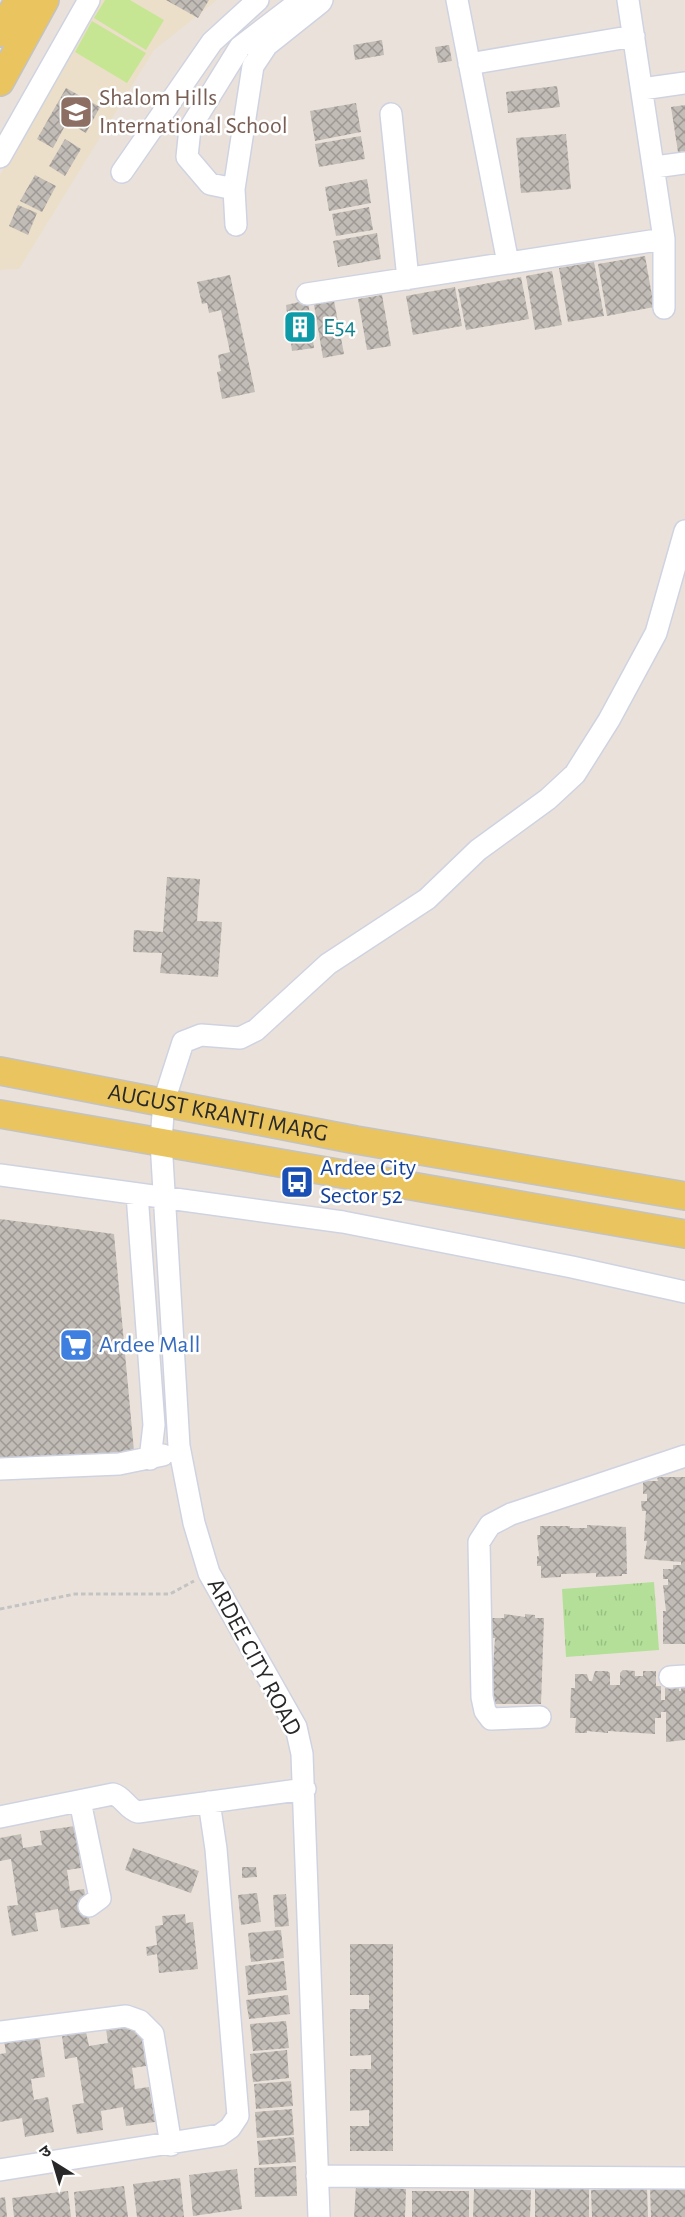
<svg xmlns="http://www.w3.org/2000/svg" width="685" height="2217" font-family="'Alegreya Sans','Noto Sans Devanagari',sans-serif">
<defs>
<pattern id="grass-tufts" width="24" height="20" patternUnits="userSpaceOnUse" patternTransform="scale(1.5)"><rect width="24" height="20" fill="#b3df98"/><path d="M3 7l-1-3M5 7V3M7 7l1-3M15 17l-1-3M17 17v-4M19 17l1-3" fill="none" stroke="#9abf83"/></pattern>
<pattern id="building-cross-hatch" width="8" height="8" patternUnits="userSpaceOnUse" patternTransform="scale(1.5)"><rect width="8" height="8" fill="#c2bcb7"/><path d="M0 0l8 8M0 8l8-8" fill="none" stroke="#9e9995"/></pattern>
</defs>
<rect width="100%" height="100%" fill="#eae2da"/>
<path fill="#ebdfca" d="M100 0H217L154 50 19 269 0 270V175Z"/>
<path fill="url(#grass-tufts)" d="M654 1582 659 1650 566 1657 562 1589Z"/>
<path fill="#c7e694" d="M105 0H130L164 20 146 50 94 18Z
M92 21 146 53 127 83 75 52Z"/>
<path fill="url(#building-cross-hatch)" d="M166 0H209L198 18Z
M382 40 384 55 355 60 353 45Z
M449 45 452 61 438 63 435 47Z
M557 86 560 107 508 113 506 92Z
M66 88 100 107 86 133 67 122 53 148 37 139Z
M356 103 361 132 315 141 310 111Z
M685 105V151L678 152 671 107Z
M566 134 571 189 521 193 516 138Z
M361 136 365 159 319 167 315 144Z
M65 139 81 149 65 176 49 166Z
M35 175 56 186 42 212 20 201Z
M367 179 371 203 329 211 325 187Z
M18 205 37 213 28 235 9 226Z
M369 207 373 230 336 236 332 214Z
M377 233 381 259 338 267 333 241Z
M645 256 654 307 607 316 598 264Z
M594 262 604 316 568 322 559 268Z
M552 271 562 325 535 330 526 276Z
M230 275 255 392 222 399 217 372 221 371 218 355 230 352 221 310 209 313 207 303 202 304 197 282Z
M521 277 529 319 466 330 458 289Z
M455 287 462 326 413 335 406 296Z
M333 295 344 354 323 358 313 299Z
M382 295 391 346 367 350 358 299Z
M308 300 314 348 292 351 286 305Z
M167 877 200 879 197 921 222 922 218 977 160 973 162 953 133 952 134 930 163 932Z
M0 1219 114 1234 134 1451 0 1462Z
M657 1477H685V1644H663V1611H666L663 1585H668V1579H663V1569H673V1565H681V1562L644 1559 647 1541H644L646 1511H642L641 1501H647V1494H643V1481H658Z
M587 1525 626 1527 627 1574H622V1576L596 1577V1573L561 1574V1577L541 1578V1566H537V1556H539L537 1535H540V1526H570V1528H587Z
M504 1614 525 1617V1614L535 1615V1618H544L541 1704H494V1699H491L495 1638H492V1618H504Z
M623 1670 635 1671V1676H643V1671H656V1686H661V1700H665V1683L679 1686V1691H681L682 1681H685V1740L666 1742V1712H661V1718H655V1734L608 1731V1733L587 1731V1733H575L576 1718H570L571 1688H575V1674H587L589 1681H592L595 1671H607L610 1673V1685H620V1673Z
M75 1826 81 1868 67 1870 70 1891 84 1889 90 1924 61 1928 58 1909 35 1913 38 1931 12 1936 7 1906 18 1905 11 1859 0 1861V1838L21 1834 23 1848 42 1845 40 1831Z
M133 1848 199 1871 191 1893 125 1870Z
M242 1867H256L257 1877 242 1878Z
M257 1893 261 1922 241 1925 238 1895Z
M286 1894 289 1926 275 1927 273 1895Z
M185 1914 186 1923 193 1922 198 1969 159 1973 157 1954 147 1956 146 1947 157 1945 155 1926 163 1925 162 1916Z
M281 1930 284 1958 251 1962 248 1933Z
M350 1944H393V2151H350V2126H369V2110L350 2111V2069H371V2055L350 2056V2009H369V1995H350Z
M284 1961 287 1990 248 1995 245 1966Z
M288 1995 290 2014 249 2019 246 2000Z
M286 2021 289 2048 253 2051 250 2024Z
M140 2024 146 2066 132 2068 135 2089 149 2087 155 2122 126 2126 123 2107 101 2111 103 2130 77 2134 72 2105 84 2103 77 2057 65 2059 62 2036 86 2032 89 2046 108 2043 106 2029Z
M39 2035 45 2077 31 2079 34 2100 48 2097 54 2132 25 2137 22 2118 0 2122V2054L6 2053 4 2040Z
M287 2050 289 2078 253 2082 250 2054Z
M291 2081 293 2106 256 2109 254 2084Z
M292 2109 294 2135 257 2138 255 2112Z
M294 2137 296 2162 259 2165 257 2141Z
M296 2166 297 2196 255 2197 254 2168Z
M237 2169 242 2209 193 2216 189 2175Z
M180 2178 184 2217H137L133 2184Z
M124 2186 128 2217H76L74 2192Z
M356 2186 406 2189 405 2217H354Z
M685 2186V2217H651L650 2187Z
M589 2187V2217H535V2188Z
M647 2187 648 2217H592L591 2190Z
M474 2189 531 2190 530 2217H473Z
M68 2191 71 2217H14L12 2198Z
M412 2191H469V2217H412Z
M5 2197 7 2217H0V2198Z"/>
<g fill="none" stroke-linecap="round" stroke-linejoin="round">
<g stroke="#cfd3e1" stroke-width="24">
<path id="minor" d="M457 0 508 263
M628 0 664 239V308
M469 64 634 36
M642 89 685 83
M391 114 408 279
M0 157 89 0
M655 167 685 163
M122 172 212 42 258 0
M234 189 210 184 187 157 190 128 240 47 291 8 322 0
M236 225 234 189 253 66 267 45 321 2
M307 294 664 239
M0 1175 343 1222 572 1267 685 1292
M137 1194 154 1425 150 1459
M0 1469 119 1464 163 1455
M670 1677 685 1676
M540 1717 491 1719 485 1711 482 1697 479 1542 490 1525 511 1514 685 1456
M80 1801 100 1898 89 1906
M0 1817 113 1794C124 1797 127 1809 138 1812L305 1789
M0 2032 126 2016 140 2021 153 2034 171 2145
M0 2170 220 2135 230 2128 238 2116 216 1849 209 1802
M317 2176 685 2178
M319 2217 302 1754 296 1727 209 1573 194 1523 179 1446 161 1141 164 1101 183 1042 201 1035 240 1038 256 1030 328 964 427 899 478 850 548 799 575 774 609 720 656 633 685 531"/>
</g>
<g stroke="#c3c3c3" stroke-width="30">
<g id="major">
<path d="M0 33 19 0"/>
<path d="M0 82 45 0"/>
<path id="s1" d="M0 1071 356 1140 685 1196"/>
<path d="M0 1114 685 1234"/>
</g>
</g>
<path stroke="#c3c3c3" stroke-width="3" stroke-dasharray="4.5 3" stroke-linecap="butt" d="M0 1609 75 1594H170L194 1581"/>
<use href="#minor" stroke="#fff" stroke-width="21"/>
<use href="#major" stroke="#eac45f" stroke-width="27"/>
</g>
<defs>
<g id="school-square" transform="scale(1.725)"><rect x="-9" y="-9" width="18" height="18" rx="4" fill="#8d6e63" stroke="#fff"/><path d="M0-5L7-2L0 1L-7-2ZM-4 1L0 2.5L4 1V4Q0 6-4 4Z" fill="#fff"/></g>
<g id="building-square" transform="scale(1.725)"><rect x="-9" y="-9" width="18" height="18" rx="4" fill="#0f9aa8" stroke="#fff"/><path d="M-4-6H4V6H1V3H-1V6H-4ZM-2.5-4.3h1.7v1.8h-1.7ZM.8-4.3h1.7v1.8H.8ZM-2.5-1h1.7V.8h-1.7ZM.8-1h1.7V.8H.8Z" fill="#fff"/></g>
<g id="bus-square" transform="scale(1.725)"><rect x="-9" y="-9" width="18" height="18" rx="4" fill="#1a4fb4" stroke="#fff"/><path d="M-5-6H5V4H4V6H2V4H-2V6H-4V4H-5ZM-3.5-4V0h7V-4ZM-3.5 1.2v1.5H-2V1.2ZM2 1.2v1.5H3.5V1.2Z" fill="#fff"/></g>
<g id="supermarket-square" transform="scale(1.725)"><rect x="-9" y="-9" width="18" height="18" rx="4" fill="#3f7fe0" stroke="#fff"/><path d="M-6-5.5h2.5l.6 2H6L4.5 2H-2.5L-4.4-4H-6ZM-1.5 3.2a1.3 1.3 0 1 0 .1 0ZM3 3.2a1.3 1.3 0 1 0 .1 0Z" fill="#fff"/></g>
</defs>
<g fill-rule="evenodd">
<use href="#school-square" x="76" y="112"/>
<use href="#building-square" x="300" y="327"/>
<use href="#bus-square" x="297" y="1182"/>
<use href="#supermarket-square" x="76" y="1345"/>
</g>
<g text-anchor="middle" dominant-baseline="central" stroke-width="5" stroke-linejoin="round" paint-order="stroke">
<g font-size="24" fill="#785e54" stroke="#fff" text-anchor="start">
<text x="99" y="98">Shalom Hills<tspan x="99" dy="28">International School</tspan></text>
</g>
<g font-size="24" fill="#0d838f" stroke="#fff" text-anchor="start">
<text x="323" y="327">E54</text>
</g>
<g font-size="24" fill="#282828" stroke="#fff">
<text stroke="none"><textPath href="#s1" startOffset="222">AUGUST KRANTI MARG</textPath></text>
<text transform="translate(254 1657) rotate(62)">ARDEE CITY ROAD</text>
</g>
<g font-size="24" fill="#164399" stroke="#fff" text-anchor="start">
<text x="320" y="1168">Ardee City<tspan x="320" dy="28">Sector 52</tspan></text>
</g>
<g font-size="24" fill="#366cbe" stroke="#fff" text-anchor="start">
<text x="99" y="1345">Ardee Mall</text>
</g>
</g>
<g transform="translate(54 2163) rotate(323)" stroke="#ffffff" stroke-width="4.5" paint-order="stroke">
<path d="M0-4.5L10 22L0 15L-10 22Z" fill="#282828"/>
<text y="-9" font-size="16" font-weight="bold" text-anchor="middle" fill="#282828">उ</text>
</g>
</svg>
